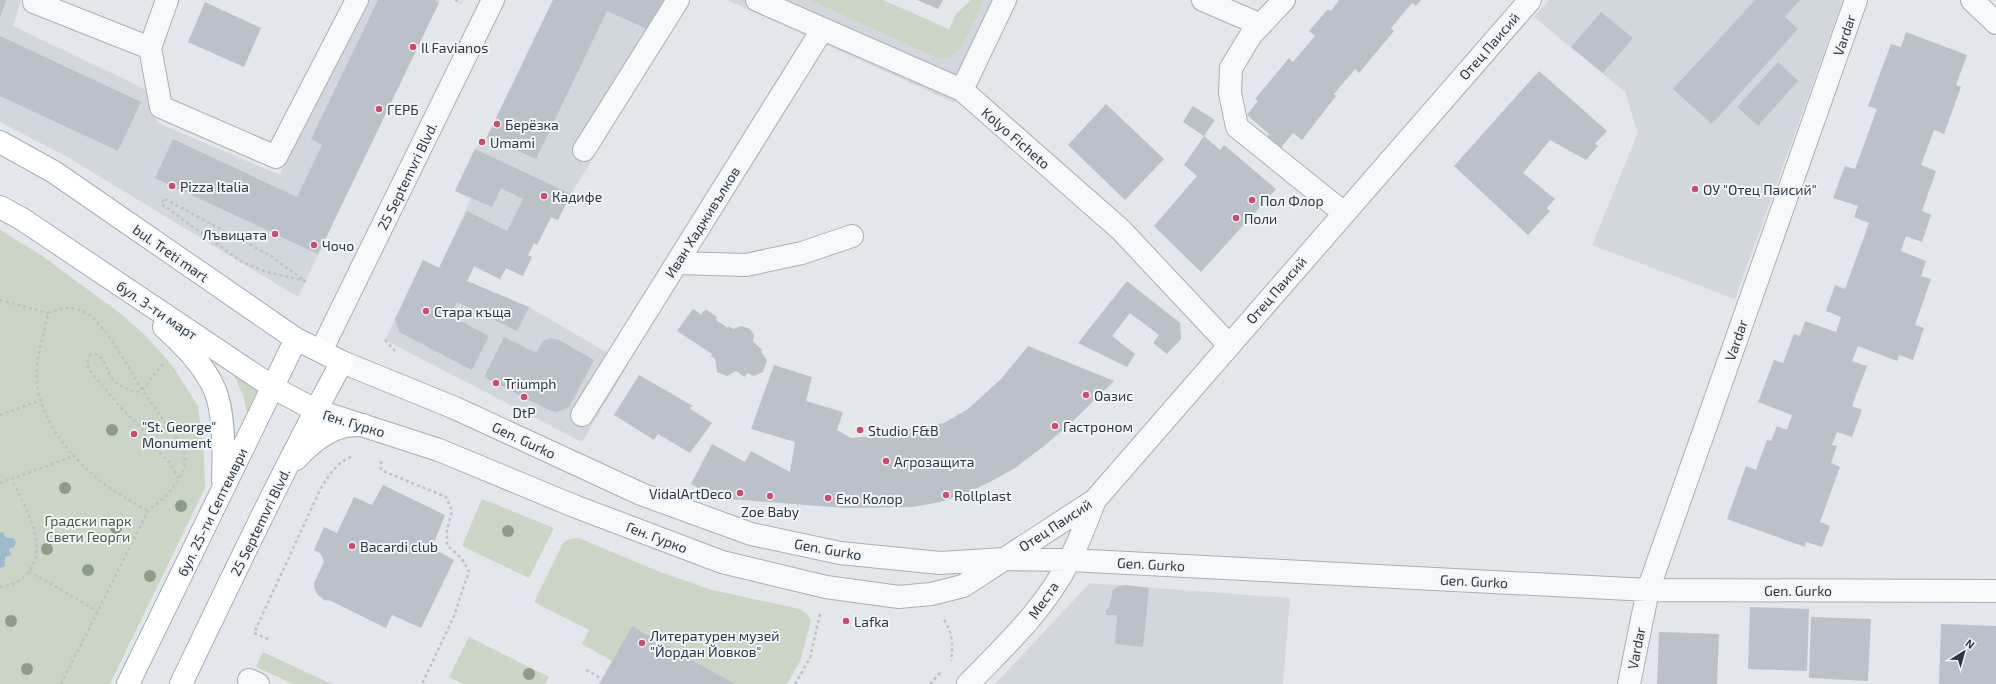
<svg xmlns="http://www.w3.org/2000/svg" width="1996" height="684" font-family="'Exo 2',sans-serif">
<rect width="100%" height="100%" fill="#e3e7eb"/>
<path fill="#d1d7dd" d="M0 0H21L13 26 145 89 158 123 280 175 295 139 363 0H440L298 297 64 155 0 122Z
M553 0H689L571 194 558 220 551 217 537 245 534 243 528 255 532 257 523 276 506 268 500 279 474 267 467 281 529 307 628 365 582 442 385 340 423 260 439 268 471 198 455 191 475 149 487 136Z
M727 0H809L939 59 962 47 984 0H1010L969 81 955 103Z
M1549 0H1843L1735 299 1592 245 1638 133 1625 92 1534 17Z
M1090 583 1290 598 1283 684H995Z"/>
<path fill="#cbd5c5" d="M809 0H883L949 29 956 14 971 0H984L962 47 949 57 939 59Z
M0 230 41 255 121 314 146 336 172 365 198 406 204 455 205 488 110 684H0Z
M230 367 264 393 249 422 243 395Z
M482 499 554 528 529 578 462 546Z
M579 538 660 572 712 590 800 609 807 614 811 621 800 661 787 684H735L632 626 612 661 582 644 589 630 534 602 563 543 570 539Z
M469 637 549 677 545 684H464L449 677Z
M263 652 332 684H293L256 667Z"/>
<path fill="#9fbacb" d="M3 532 6 538H13L16 542 14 547 9 549 11 555 5 557V566L0 568V533Z"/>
<path fill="#bbc1c9" d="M0 0H6L0 17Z
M378 0H434L439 3 318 254 155 178 173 139 297 197 322 145 311 139Z
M553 0H665L652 31 607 11 536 159 487 137Z
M917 0H943L938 9Z
M1339 0H1421L1416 6 1412 3 1391 28 1394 31 1359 73 1355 69 1334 94 1336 96 1302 140 1293 133 1280 149 1266 138 1269 134 1247 115 1258 101 1255 99 1289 58 1293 62 1315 36 1309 31 1328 9 1331 11Z
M1755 0H1800L1785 17 1798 29 1712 124 1673 89Z
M205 2 261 28 244 67 188 42Z
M1601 12 1633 38 1603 73 1571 47Z
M1906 32 1967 55 1956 85 1961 87 1944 134 1934 130 1921 165 1936 171 1922 211 1931 215 1922 242 1906 236 1901 251 1926 261 1921 276 1931 279 1915 325 1924 328 1913 360 1899 355 1897 361 1858 346 1852 361 1867 366 1852 406 1862 410 1852 437 1837 432 1832 445 1837 446 1831 463 1840 467 1820 522 1830 526 1822 547 1806 542 1805 547 1727 519 1746 466 1756 470 1767 440 1771 441 1777 426 1787 430 1792 415 1758 402 1774 360 1783 363 1794 334 1800 336 1805 321 1836 332 1841 317 1826 311 1835 285 1845 289 1869 223 1854 217 1858 206 1833 198 1845 166 1855 169 1877 109 1868 106 1891 44 1901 47Z
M0 36 141 102 118 151 0 96Z
M1778 62 1798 81 1758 126 1737 107Z
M1539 71 1607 131 1595 144 1598 146 1586 160 1550 140 1523 173 1555 199 1547 208 1550 211 1528 235 1454 166Z
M1106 104 1164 159 1125 200 1068 145Z
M1193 106 1215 120 1204 136 1183 122Z
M1204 136 1220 150 1224 145 1276 189 1201 272 1154 226 1197 176 1184 165Z
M475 149 571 194 558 220 551 217 537 245 534 243 528 255 532 257 523 276 506 268 500 279 474 266 467 281 529 307 517 331 457 302 451 316 489 336 472 370 399 332 395 319 423 260 439 268 467 211 507 231 523 199 501 188 492 207 455 191Z
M1127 281 1180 323 1181 339 1167 354 1153 343 1159 335 1130 313 1112 336 1135 354 1127 367 1078 343Z
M693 309 702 315 703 311 707 310 717 317 716 320 728 328 729 326 733 329 742 326 750 329 754 335 753 341 762 350 761 352 767 360 763 372 754 376 747 373 745 377 736 371 727 376 717 372 715 359 711 356 712 354 677 331Z
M504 337 536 353 543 341 551 338 559 340 594 360 569 407 557 412 551 411 484 377Z
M1028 346 1114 381 1072 422 1044 446 1015 468 990 482 960 496 940 502 913 507 844 508 730 499 705 492 691 484 712 444 745 462 751 451 790 472 795 442 751 429 774 365 812 377 806 401 843 412 837 430 851 438 871 436 944 423 968 409 1001 379Z
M639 375 693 406 689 408 712 423 690 453 658 434 654 440 614 415Z
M383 485 445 515 432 548 454 560 421 628 392 615 386 628 331 601 324 600 317 594 314 587V583L324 562 321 554 314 550 324 527 337 533 354 497 372 505Z
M1126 585 1149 588 1143 647 1115 644 1117 615H1106V610L1109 608 1113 590 1119 586Z
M1750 607 1809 609 1807 671 1748 669Z
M1811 617 1871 619 1868 681 1809 678Z
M1941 624 1996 626V684H1939Z
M632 626 735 684H599Z
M1659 632 1719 634 1717 684H1657Z"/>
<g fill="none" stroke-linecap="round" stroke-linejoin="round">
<g stroke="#a8afb6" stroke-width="24">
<path id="minor" d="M34 0V2L150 48 161 107 276 157 357 0
M757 0 962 90 1121 230 1228 344
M1203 0 1261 25
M1284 0 1251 35 1231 68 1230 93 1237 127 1344 213
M1972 0 1996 23
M150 48 167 0
M962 90 1005 0
M584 150 678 0
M677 263 746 265 802 253 852 236
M321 351 493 0
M342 362 455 408 641 494 751 534 840 553 940 563 1004 559 1070 560 1648 590 1996 591
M315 410 439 450 574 506 722 562 826 587 899 597 931 594 963 586 1095 500 1530 0
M582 415 822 30
M249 680 258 684
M968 684C1005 646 1046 608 1070 559 1080 540 1087 520 1095 500
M1629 684 1648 590 1856 0"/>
</g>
<g stroke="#a3adb7" stroke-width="24">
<path id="major" d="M0 142 54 172 296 339 342 362C284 467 233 576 181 684
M0 207 22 219 274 388 315 410
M164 327C183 344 202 363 213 386 225 409 224 455 223 481
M296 459C309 445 328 429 347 426 352 425 358 425 363 425
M128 684 296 339"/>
</g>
<path stroke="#bdc2c6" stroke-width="2.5" stroke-dasharray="3 3" stroke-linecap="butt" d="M455 0 461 3
M165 199 271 256 305 281 267 272 242 262 164 206 161 203Z
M0 300 48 313
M385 340 397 353
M163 364 142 390 134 392C127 389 120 386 114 381 106 373 105 350 90 355L87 362 90 371 123 410 141 427 149 442 170 463 178 478
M0 415 41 400
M381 461V470L446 497 452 511 447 530V545L462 559 469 571 454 616 422 684
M0 483 74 456
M29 571 97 611
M0 587C10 586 20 582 27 574 51 546 24 507 12 479
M944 620C953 633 953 645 951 661
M268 639 254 633 320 490C329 475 336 463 353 456
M586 670 602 679
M61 684 148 511C168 496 193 473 182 446 169 428 156 410 143 391 131 372 105 323 86 313 72 305 62 308 48 313 44 334 35 359 37 382 40 420 71 457 99 480 114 492 131 501 148 511
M795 684 810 658 820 614
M930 684 941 672"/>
<use href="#minor" stroke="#f6f8f9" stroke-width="22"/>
<use href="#major" stroke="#fff" stroke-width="22"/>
</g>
<g fill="#8c9c89">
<circle cx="112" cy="430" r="6"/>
<circle cx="65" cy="488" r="6"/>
<circle cx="181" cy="506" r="6"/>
<circle cx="116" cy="528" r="6"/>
<circle cx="508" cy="531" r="6"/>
<circle cx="47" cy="549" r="6"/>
<circle cx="88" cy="570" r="6"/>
<circle cx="150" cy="576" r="6"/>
<circle cx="11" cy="621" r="6"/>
<circle cx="27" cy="669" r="6"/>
<circle cx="529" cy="674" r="6"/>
</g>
<g fill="#ce4b6f" stroke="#f3f6f8" stroke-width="1.5">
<circle cx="413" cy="47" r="4"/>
<circle cx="379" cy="109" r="4"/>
<circle cx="497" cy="124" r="4"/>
<circle cx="482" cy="142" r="4"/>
<circle cx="172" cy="186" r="4"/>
<circle cx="1695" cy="189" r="4"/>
<circle cx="544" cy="196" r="4"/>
<circle cx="1252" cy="200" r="4"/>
<circle cx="1236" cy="218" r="4"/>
<circle cx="275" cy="234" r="4"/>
<circle cx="314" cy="245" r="4"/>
<circle cx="426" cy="311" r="4"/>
<circle cx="496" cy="383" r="4"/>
<circle cx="1086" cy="395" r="4"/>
<circle cx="524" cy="397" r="4"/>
<circle cx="1055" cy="426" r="4"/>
<circle cx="860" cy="430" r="4"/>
<circle cx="134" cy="434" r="4"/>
<circle cx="886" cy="461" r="4"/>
<circle cx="740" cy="493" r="4"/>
<circle cx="946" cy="495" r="4"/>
<circle cx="770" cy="496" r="4"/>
<circle cx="828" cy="498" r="4"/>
<circle cx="352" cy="546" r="4"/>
<circle cx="846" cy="621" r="4"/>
<circle cx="642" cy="643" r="4"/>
</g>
<g text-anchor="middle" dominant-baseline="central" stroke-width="4" stroke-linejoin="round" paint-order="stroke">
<g font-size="14" fill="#2b3744" stroke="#f3f6f8">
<text transform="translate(1844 35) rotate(-71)">Vardar</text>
<text transform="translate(1489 46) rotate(-49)">Отец Паисий</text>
<text transform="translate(1016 138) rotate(41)">Kolyo Ficheto</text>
<text transform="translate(407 176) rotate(-64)">25 Septemvri Blvd.</text>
<text transform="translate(702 222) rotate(-58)">Иван Хадживълков</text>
<text transform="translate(171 253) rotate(35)">bul. Treti mart</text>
<text transform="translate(1276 290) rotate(-49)">Отец Паисий</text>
<text transform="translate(157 310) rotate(34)">бул. 3-ти март</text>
<text transform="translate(1736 340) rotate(-71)">Vardar</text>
<text transform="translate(354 423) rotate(17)">Ген. Гурко</text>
<text transform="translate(524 440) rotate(25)">Gen. Gurko</text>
<text transform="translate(212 512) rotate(-64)">бул. 25-ти Септември</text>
<text transform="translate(260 522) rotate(-64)">25 Septemvri Blvd.</text>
<text transform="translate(1055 525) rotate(-33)">Отец Паисий</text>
<text transform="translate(657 537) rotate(21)">Ген. Гурко</text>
<text transform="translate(828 549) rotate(10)">Gen. Gurko</text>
<text transform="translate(1151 564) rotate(3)">Gen. Gurko</text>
<text transform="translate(1474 581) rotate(3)">Gen. Gurko</text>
<text x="1798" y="590">Gen. Gurko</text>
<text transform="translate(1043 600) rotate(-55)">Места</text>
<text transform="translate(1636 648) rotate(-79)">Vardar</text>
</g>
<g font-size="14" fill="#2b3744" stroke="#f3f6f8" text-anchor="start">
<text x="421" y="47">Il Favianos</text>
<text x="387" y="109">ГЕРБ</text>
<text x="505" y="124">Берёзка</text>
<text x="490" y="142">Umami</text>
<text x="180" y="186">Pizza Italia</text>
<text x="1703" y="189">ОУ "Отец Паисий"</text>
<text x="552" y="196">Кадифе</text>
<text x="1260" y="200">Пол Флор</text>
<text x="1244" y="218">Поли</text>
<text x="267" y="234" text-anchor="end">Лъвицата</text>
<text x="322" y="245">Чочо</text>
<text x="434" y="311">Стара къща</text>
<text x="504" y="383">Triumph</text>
<text x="1094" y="395">Оазис</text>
<text x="524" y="412" text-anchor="middle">DtP</text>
<text x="142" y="426">"St. George"<tspan x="142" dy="16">Monument</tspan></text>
<text x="1063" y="426">Гастроном</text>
<text x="868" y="430">Studio F&amp;B</text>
<text x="894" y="461">Агрозащита</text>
<text x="732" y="493" text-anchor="end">VidalArtDeco</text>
<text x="954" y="495">Rollplast</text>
<text x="836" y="498">Eко Колор</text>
<text x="770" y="511" text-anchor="middle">Zoe Baby</text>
<text x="360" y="546">Bacardi club</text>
<text x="854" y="621">Lafka</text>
<text x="650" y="635">Литературен музей<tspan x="650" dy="16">"Йордан Йовков"</tspan></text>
</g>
<g font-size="14" fill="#445f38" stroke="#f3f6f8">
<text x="88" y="520">Градски парк<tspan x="88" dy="16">Свети Георги</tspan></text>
</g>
</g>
<g transform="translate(1964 652) rotate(37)" stroke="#f3f6f8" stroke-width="3" paint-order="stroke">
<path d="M0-3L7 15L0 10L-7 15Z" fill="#2b3744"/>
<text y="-6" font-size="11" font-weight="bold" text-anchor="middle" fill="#2b3744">N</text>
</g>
</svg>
